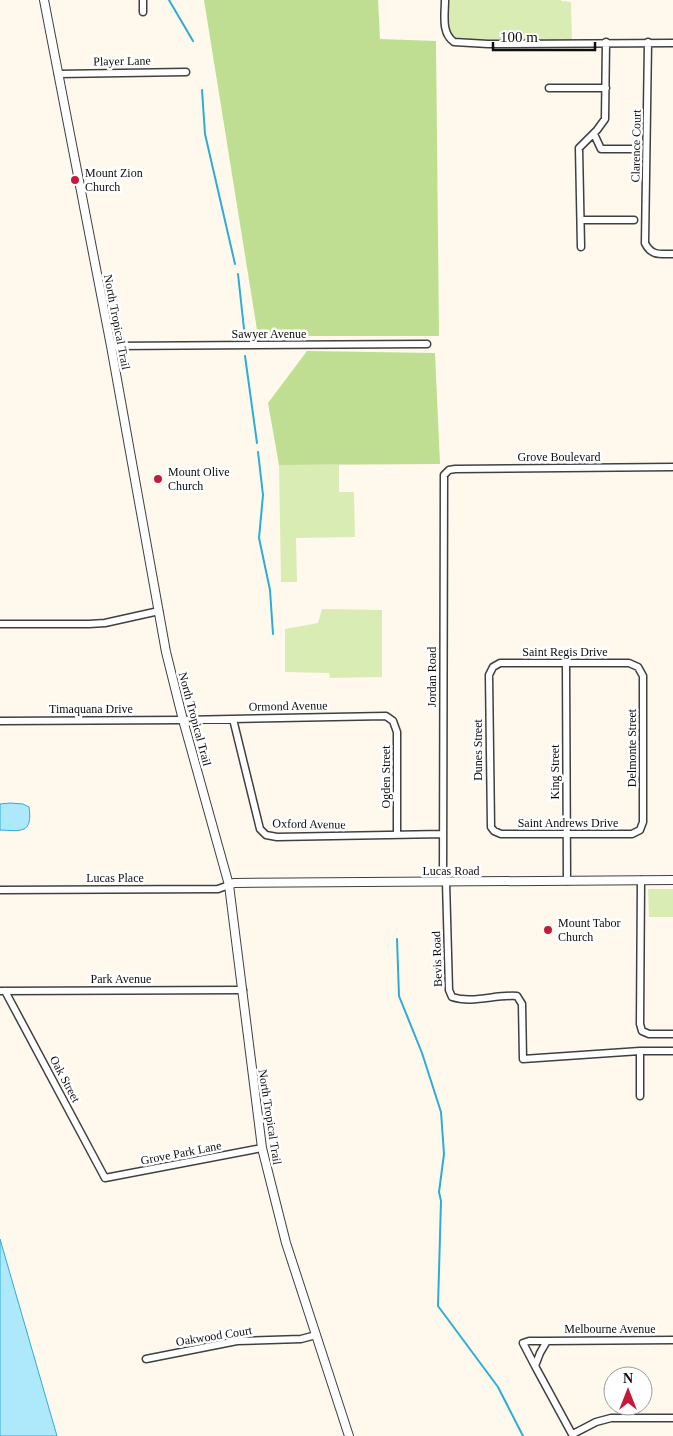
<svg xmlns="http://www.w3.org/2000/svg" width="673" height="1436" font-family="'Times New Roman',serif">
<rect width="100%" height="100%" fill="#fff9ed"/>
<path fill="#d9ecb3" d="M449 0H561V1L571 2 572 42 488 44 454 38 449 28Z
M279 465H339V492H354L355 537 296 538 297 582H281Z
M322 609 382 610V677L330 678 329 673 285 672V629L318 623Z
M648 889H673V917H649Z"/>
<path fill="#bfde91" d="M204 0H378L380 39 436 41 439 336H258Z
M307 351 435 353 440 464 279 465 268 403Z"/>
<path fill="#ade9fb" stroke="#2eacd7" d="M10 803 23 804 29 807C33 834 21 831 0 830V804Z
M0 1239 57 1436H0Z"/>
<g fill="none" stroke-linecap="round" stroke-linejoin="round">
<path stroke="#2eacd7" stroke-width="2" d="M169 0 193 41
M202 90 205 134 235 264
M238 274 245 338
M245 356 257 443
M258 452 263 495 259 538 270 590 273 634
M397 939 399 996 422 1053 441 1112 444 1154 439 1192 441 1201 438 1306 498 1387 523 1436"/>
<g stroke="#404040" stroke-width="9">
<path id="minor" d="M445 0C445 15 441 33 454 42L488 44 673 43
M143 12V0
M648 42 645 243C651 256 660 254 673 254
M58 74 186 72
M549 88H606
M594 134 601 149H634
M581 220H634
M581 247 579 148 597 130 605 119 606 42
M111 346 427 344
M0 624H89L105 623 159 611
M500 663H629L638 667 643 676V822L640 830 632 834H501L494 831 491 827 489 675 493 667Z
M566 663 567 881
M233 719 260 829 266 835 277 837 443 834
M0 721 183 720 386 716 393 721 397 732V835
M641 880 640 1024 642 1031 649 1034H673
M443 882 444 475 449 470 455 469 673 467
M446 882 449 990 452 997C473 1004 496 994 517 996L522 1004 523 1059 640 1051H673
M0 890 218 889 229 885
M0 991 243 990
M5 991 105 1178 262 1148
M640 1051V1096
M146 1359 237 1341 301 1339 316 1335
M535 1366 523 1343 529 1341H547
M573 1434 596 1422 611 1418H673
M573 1436 535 1366 540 1353 547 1341 673 1340"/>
</g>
<g stroke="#404040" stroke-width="10">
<path id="tertiary" d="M44 0 111 346 166 652 183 720 229 885 262 1148 286 1243 349 1436
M229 885 234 883 673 880"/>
</g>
<use href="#minor" stroke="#fff" stroke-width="6"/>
<use href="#tertiary" stroke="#fff" stroke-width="8"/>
</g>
<g fill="#c71a3b" stroke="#fff" stroke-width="2">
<circle cx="75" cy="180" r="5"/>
<circle cx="158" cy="479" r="5"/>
<circle cx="548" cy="930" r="5"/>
</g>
<g text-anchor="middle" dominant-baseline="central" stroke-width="5" stroke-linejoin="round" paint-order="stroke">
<g font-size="12" fill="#0d0d0d" stroke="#fff">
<text transform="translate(122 61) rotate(-1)">Player Lane</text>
<text transform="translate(636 146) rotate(-89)">Clarence Court</text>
<text transform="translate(117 322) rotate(79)">North Tropical Trail</text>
<text x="269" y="334">Sawyer Avenue</text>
<text x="559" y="457">Grove Boulevard</text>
<text x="565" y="652">Saint Regis Drive</text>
<text transform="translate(432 677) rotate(-90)">Jordan Road</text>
<text transform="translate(288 706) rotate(-1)">Ormond Avenue</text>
<text x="91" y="709">Timaquana Drive</text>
<text transform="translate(195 719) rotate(75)">North Tropical Trail</text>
<text transform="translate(632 748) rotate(-90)">Delmonte Street</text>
<text transform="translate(478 750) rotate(-90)">Dunes Street</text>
<text transform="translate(555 772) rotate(-90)">King Street</text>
<text transform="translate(386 777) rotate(-90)">Ogden Street</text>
<text x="568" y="823">Saint Andrews Drive</text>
<text transform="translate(309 824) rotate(1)">Oxford Avenue</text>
<text x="451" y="871">Lucas Road</text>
<text x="115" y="878">Lucas Place</text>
<text transform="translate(437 959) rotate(-92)">Bevis Road</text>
<text x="121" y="979">Park Avenue</text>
<text transform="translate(65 1079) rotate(62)">Oak Street</text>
<text transform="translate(270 1117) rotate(81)">North Tropical Trail</text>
<text transform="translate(181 1153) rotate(-11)">Grove Park Lane</text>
<text x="610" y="1329">Melbourne Avenue</text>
<text transform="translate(214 1336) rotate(-9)">Oakwood Court</text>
</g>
<g font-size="12" fill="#0d0d0d" stroke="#fff" text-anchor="start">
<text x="85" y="173">Mount Zion<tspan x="85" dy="14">Church</tspan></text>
<text x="168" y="472">Mount Olive<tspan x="168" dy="14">Church</tspan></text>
<text x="558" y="923">Mount Tabor<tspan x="558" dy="14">Church</tspan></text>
</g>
</g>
<g transform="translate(628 1391)"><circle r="24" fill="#ffffff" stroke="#9e9e9e"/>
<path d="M0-4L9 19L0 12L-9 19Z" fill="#c71a3b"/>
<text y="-8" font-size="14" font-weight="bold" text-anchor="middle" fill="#0d0d0d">N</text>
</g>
<path d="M493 42v8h102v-8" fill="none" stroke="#0d0d0d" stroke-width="2.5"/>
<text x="500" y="42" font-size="15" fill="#0d0d0d" stroke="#ffffff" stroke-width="4" paint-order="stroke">100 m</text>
</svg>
